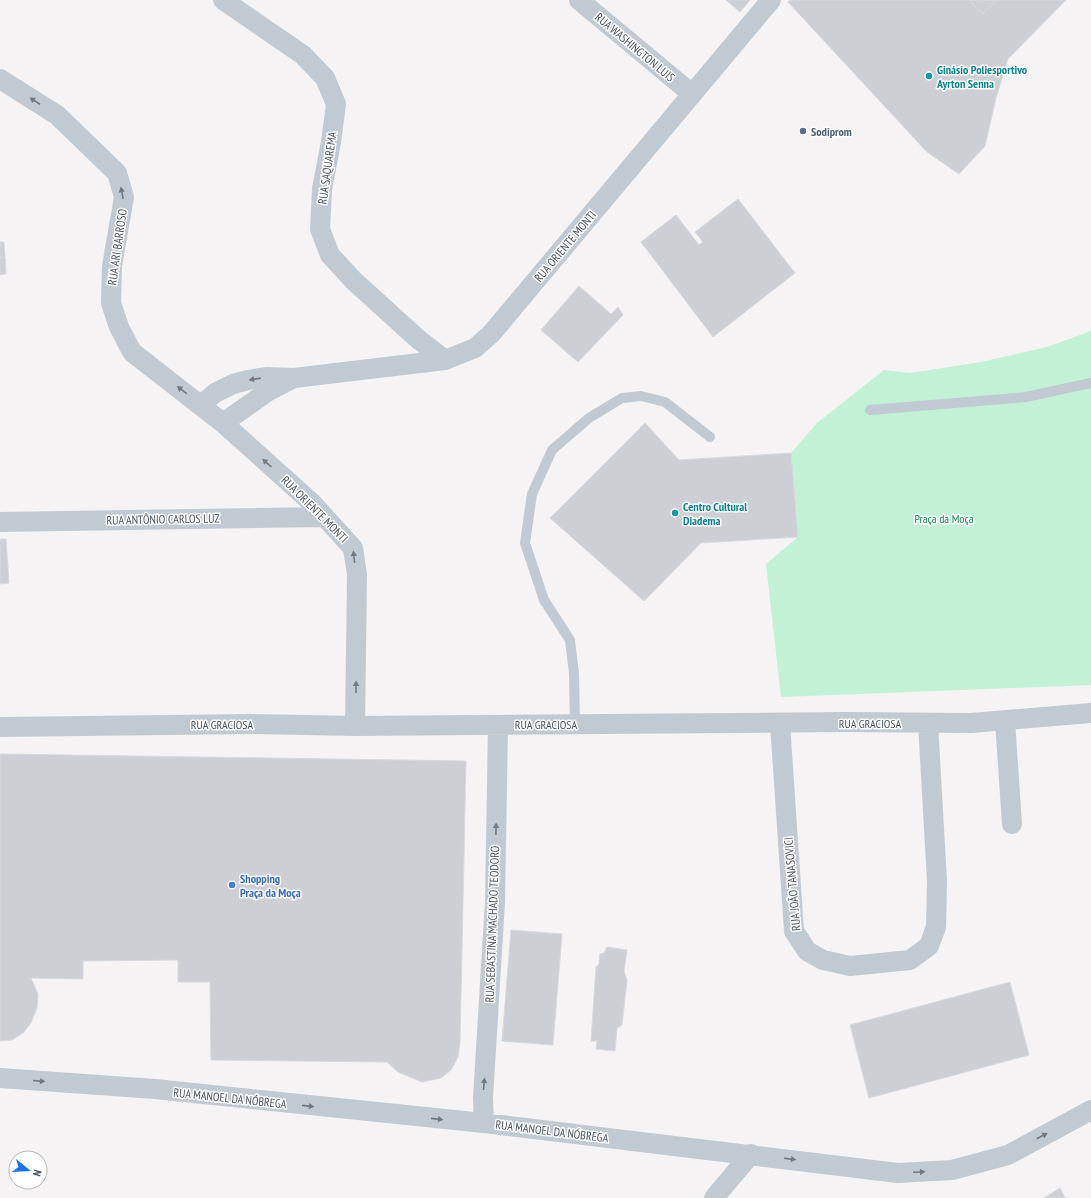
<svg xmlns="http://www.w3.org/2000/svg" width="1091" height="1198" font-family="'PT Sans Narrow',sans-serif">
<rect width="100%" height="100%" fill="#f5f3f3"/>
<path fill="#c3f1d5" d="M1091 331V685L781 697 766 564 798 537 791 453 817 423 884 370 910 373 981 362 1047 347Z"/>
<path fill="#cdcfd5" stroke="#d7d9de" d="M726 0H750L740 12Z
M790 0H1066L1008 59 996 98 985 146 959 174 927 152 788 2Z
M969 0H997L983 14Z
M738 199 795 273 713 337 641 242 676 215 699 245 703 242 695 232Z
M0 242H4L5 257 0 258Z
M5 257 6 274 0 275V258Z
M579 286 611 314 618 307 623 315 578 362 541 330Z
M645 423 679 460 791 453 798 537 701 543 644 601 550 518Z
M0 539H6L9 583 0 584Z
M0 754 466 761 460 1043 458 1057 451 1070 441 1078 422 1082 398 1072 387 1062 211 1060 210 982H178V960L83 961V979L31 978 38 994 37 1008 31 1023 23 1033 12 1040 0 1041Z
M511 930 562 934 553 1045 502 1041Z
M607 947 627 950 624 971 627 980 622 1025 617 1028 615 1051 596 1049 597 1041H591L596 967 599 964 600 954 604 953Z
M1010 982 1029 1055 869 1098 850 1025Z
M1060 1188 1065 1198H1044Z"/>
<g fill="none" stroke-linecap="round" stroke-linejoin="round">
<path stroke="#c1cad2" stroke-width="10" d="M870 410 1026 397 1091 383
M575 724 574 674 570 640 544 600 525 543 532 494 552 450 589 418 622 398 641 396 665 402 710 437"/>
<path stroke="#c1cad2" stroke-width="20" d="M223 0 303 55 325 78 336 104 331 142 322 189 320 229 330 255 354 281 418 339 445 360
M579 0 692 94
M0 79 57 115 117 173 124 197 112 266 111 303 119 327 132 352 223 423 312 503 353 548 357 575 355 726
M201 405 215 393 233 384 248 380 266 377 294 378 445 360 475 348 491 334 771 0
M223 423 267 392 292 379
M0 522 325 517
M1005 721 1012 824
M780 723 794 931 807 951 823 960 850 966 910 960 929 946 936 927 937 881 928 723
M0 727 252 724 355 726 843 722 971 723 1091 713
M0 1078 155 1089 484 1123 898 1173 952 1170 1008 1155 1091 1110
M484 1123 483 1098 495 902 498 725
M714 1198 751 1154"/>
</g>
<defs><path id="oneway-solid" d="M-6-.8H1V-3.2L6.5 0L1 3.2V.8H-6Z"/></defs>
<g fill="#6e7983">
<use href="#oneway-solid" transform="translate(35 101) rotate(-147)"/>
<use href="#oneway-solid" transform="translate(122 193) rotate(-101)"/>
<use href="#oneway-solid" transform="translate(255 379) rotate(172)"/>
<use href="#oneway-solid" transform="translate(182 390) rotate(-142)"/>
<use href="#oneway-solid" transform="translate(267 463) rotate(-138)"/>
<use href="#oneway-solid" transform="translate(354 557) rotate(-97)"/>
<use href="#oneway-solid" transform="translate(356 687) rotate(-89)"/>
<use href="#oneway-solid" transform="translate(496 829) rotate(-89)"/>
<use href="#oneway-solid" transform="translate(39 1081) rotate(5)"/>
<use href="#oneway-solid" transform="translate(484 1084) rotate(-86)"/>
<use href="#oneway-solid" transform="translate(308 1106) rotate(6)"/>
<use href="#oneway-solid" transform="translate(437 1119) rotate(6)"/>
<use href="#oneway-solid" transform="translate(1042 1136) rotate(-28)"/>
<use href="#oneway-solid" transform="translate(790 1159) rotate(7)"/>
<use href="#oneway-solid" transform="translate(919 1172) rotate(-3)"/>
</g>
<g fill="#0f9aa8" stroke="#fff" stroke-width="1.5">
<circle cx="929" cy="76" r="4"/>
<circle cx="675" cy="513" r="4"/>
</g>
<circle fill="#5c6f8a" stroke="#fff" stroke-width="1.5" cx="803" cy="131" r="4"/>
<circle fill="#3f7fe0" stroke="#fff" stroke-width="1.5" cx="232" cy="885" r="4"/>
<g text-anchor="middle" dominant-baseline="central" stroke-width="3" stroke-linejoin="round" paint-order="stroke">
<g font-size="12" fill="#4a5661" stroke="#fff">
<text transform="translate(635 47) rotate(40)">RUA WASHINGTON LUIS</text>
<text transform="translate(327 168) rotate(-82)">RUA SAQUAREMA</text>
<text transform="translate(565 246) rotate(-50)">RUA ORIENTE MONTI</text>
<text transform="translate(117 247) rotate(-82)">RUA ARI BARROSO</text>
<text transform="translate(315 509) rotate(45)">RUA ORIENTE MONTI</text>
<text transform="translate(163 519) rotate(-1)">RUA ANTÔNIO CARLOS LUZ</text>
<text x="870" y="723">RUA GRACIOSA</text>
<text x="222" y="724">RUA GRACIOSA</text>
<text x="546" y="724">RUA GRACIOSA</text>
<text transform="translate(792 884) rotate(-95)">RUA JOÃO TANASOVICI</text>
<text transform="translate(492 924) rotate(-88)">RUA SEBASTINA MACHADO TEODORO</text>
<text transform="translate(230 1098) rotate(6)">RUA MANOEL DA NÓBREGA</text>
<text transform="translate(552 1131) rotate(7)">RUA MANOEL DA NÓBREGA</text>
</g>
<g font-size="12" font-weight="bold" fill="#0d838f" stroke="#fff" text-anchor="start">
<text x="937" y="69">Ginásio Poliesportivo<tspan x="937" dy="14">Ayrton Senna</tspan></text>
<text x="683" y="506">Centro Cultural<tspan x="683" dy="14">Diadema</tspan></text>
</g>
<g font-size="12" font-weight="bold" fill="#4e5e75" stroke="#fff" text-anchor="start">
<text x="811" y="131">Sodiprom</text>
</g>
<g font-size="12" fill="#17864f" stroke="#fff">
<text x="944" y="518">Praça da Moça</text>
</g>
<g font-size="12" font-weight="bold" fill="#366cbe" stroke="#fff" text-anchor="start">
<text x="240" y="878">Shopping<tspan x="240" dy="14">Praça da Moça</tspan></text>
</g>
</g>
<g transform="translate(28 1170) rotate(108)"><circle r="19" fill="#ffffff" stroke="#b7bbc0"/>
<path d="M0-3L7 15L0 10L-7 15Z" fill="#1a73e8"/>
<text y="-6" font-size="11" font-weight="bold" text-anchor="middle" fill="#4a5661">N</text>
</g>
</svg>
